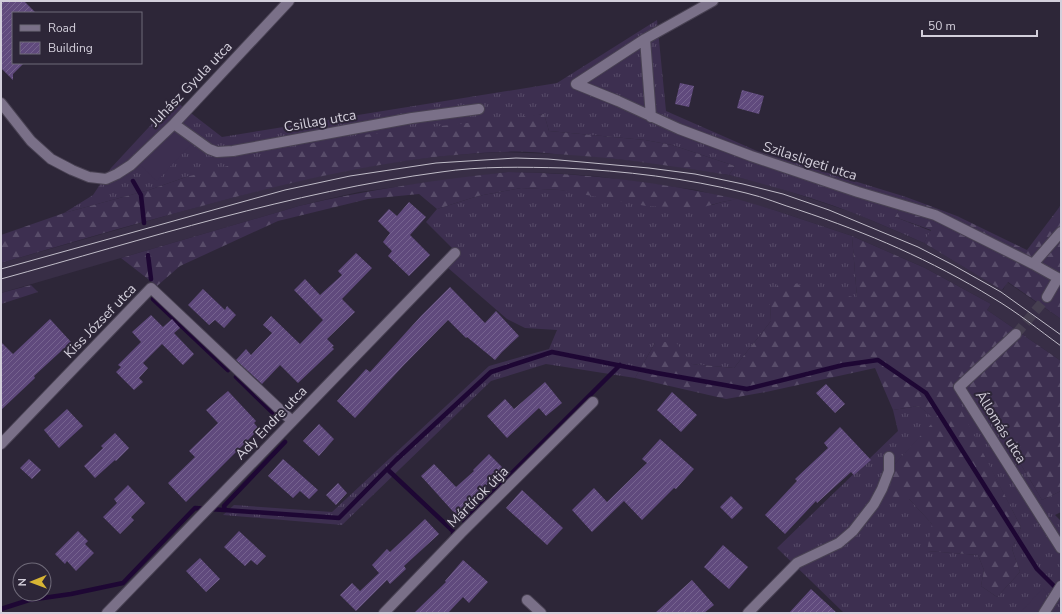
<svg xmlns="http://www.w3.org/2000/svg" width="1062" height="614" font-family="'Nunito Sans',sans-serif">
<defs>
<pattern id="grass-tufts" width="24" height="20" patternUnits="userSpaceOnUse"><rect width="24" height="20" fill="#3d2f50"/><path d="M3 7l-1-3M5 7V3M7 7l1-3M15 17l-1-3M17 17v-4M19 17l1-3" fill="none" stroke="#584c69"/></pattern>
<pattern id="forest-firs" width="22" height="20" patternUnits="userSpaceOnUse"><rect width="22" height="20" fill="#3d2f50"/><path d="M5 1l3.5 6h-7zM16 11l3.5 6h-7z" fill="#584c69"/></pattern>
<pattern id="building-hatch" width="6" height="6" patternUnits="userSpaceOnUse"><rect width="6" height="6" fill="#604a7d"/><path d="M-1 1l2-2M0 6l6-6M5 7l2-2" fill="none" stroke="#76638f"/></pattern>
</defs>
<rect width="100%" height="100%" fill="#2d2638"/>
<path fill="#382e46" d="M501 152 584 155 670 165 729 175 767 184 857 214 924 243 1003 290 1007 282 1061 319V361L987 310 991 304 925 268 852 236 774 210 696 190 594 176 549 173 508 172 359 192 328 199 299 206 1 293V263L179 212 275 186 346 170 408 160 451 155Z"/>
<path fill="url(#grass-tufts)" d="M657 20 666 111 757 151 906 197 895 217 931 231 924 243C901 233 879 223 856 214 815 198 772 186 729 175L735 166 672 145 645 140 549 131 544 114 186 177 149 190 64 213 93 195 111 168 174 100 222 137 557 83Z
M521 188 560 190 712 205 722 202 737 199 774 210 852 236 857 298 770 304 771 321 734 368 692 364 655 343 635 378 546 364 491 381 342 525 223 515 234 505 332 512 489 366 549 349 557 330 525 328 507 319 440 261 452 248 426 222 437 209 478 196Z
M978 392 1042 500 1061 491V512L1055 515 1061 521V613H844L777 548 898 431 893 410 919 406 936 420 892 467 909 499 933 525 928 551 978 555 984 570 981 586 997 597 1020 572 1012 549 1021 527 956 402Z"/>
<path fill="url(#forest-firs)" d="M544 114 549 131 645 140 672 145 735 166 729 175C672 166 614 157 555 154 537 152 518 151 499 152 403 156 309 177 217 202 144 221 73 242 1 263V235L64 213 149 190 186 177 329 139Z
M508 172C585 173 661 182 737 199L722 202 700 208 646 206 560 190 521 188 478 196 437 209 419 194 368 199 278 221 180 266 157 286 121 258 299 206C369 189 437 180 508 172Z
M906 197 957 216 1027 250 1061 205V319L1008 282 1002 290 924 243 931 230 895 217Z
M852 236 925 268 991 304 987 310 1061 361V491L1042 500 978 392 957 402 1021 527 1012 549 1020 572 997 597 981 586 984 570 978 555 927 551 932 524 909 499 889 496 892 467 935 420 919 406 893 410 875 368 766 392 726 399 635 378 655 343 675 341 692 364 734 368 771 321 770 304 779 280 857 298Z
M31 285 38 292 1 304V293Z"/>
<path fill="#3d2f50" d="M174 128 191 144 157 181 140 165Z
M1043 588 1047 594 1038 613H1020Z"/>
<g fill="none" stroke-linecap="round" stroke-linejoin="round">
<path stroke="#1e0734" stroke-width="4.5" d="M133 181 141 195 144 223
M148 255 151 279
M153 299 228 370
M236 377 276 416
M387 469 453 531V537L451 539
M225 510 224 506 285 442
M464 521 620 365
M1 609 29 600 71 594 123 583 195 508 339 518 396 460 491 372 552 352 657 373 747 389 843 365 878 360 926 393 1037 569 1059 591"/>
</g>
<path fill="url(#building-hatch)" d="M1 1H24L36 13H13V63H24L13 74V80L1 68Z
M680 83 694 86 689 107 675 104Z
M742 90 764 96 759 114 737 108Z
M409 202 426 217 410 235 430 255 409 276 388 256 392 251 383 242 390 233 378 221 389 209 397 216Z
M356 253 372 268 342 299 355 312 327 339 334 346 332 347 334 349 298 383 280 365 262 384 236 360 246 349 251 355 272 333 263 325 271 316 300 344 323 320 294 290 305 279 320 295 342 275 338 271Z
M450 287 485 323 496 311 519 336 502 352 495 360 467 337 466 338 448 320 403 366 355 418 337 401 366 369 370 372 421 316Z
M203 289 225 310 227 306 236 315 224 328 215 320 209 325 188 305Z
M151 315 163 327 172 319 180 328 174 333 194 354 183 365 162 344 143 363 148 368 139 378 143 382 134 390 116 372 121 367 118 365 141 342 132 332Z
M50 319 71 342 34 376 35 378 1 410V342L13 354Z
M545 382 562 403 546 416 539 408 507 438 487 416 505 399 514 409Z
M826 384 845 404 835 413 816 393Z
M228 391 256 421 254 423 259 429 186 502 168 483 195 457 189 451 218 423 206 410Z
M672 392 697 415 681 432 657 410Z
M67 409 83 426 59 448 44 430Z
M319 424 334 439 319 456 303 441Z
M840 427 871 460 854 475 851 472 817 503 816 501 785 534 765 515 797 481 795 479 828 448 824 443Z
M115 433 129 448 116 461 115 460 95 478 84 466 103 448 101 446Z
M660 439 694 469 676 489 674 488 642 520 624 501 592 532 572 510 594 488 607 502 647 463 642 459Z
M489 454 503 468 479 493 481 496 458 517 421 476 434 464 456 487 474 471 473 470Z
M29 459 41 470 32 479 20 468Z
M283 459 318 490 309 499 300 491 293 498 268 476Z
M338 483 347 493 336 505 326 495Z
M128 485 145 503 131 517 134 520 120 534 103 517 117 503 114 499Z
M522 490 563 528 547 545 506 508Z
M731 496 743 508 732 519 720 507Z
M425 519 439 534 404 566 406 569 390 584 387 580 356 611 340 595 352 583 360 591 379 573 372 565 387 549 390 552Z
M78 531 88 541 85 544 94 553 76 571 67 561 65 564 55 554Z
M239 531 266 556 257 565 251 560 245 566 224 547Z
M723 545 748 567 729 589 704 567Z
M200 558 220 579 206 592 186 571Z
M463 560 488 582 469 603 463 597 448 613H414L446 582 445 581Z
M692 580 714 605 704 613H655Z
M811 589 837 613H789Z"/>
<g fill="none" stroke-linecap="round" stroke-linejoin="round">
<path stroke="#463f50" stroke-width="10" stroke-dasharray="10 5" stroke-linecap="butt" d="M1016 334 1047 297"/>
<g stroke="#484152" stroke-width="12">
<path id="minor" d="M645 39 651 117
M576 84 618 101 679 129 751 156 858 192 935 215 1033 264 1058 278 1047 297
M576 84 645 39 713 1
M1 103 31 141 51 159 72 170 89 177 106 179 117 174 131 165 174 124 289 1
M174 124 209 149 217 152 233 151 412 118 479 109
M1033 264 1061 232
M1016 334 959 387 1061 548
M1 444 151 288 292 421
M527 600 541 613
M107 613 455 253
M384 613 461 533 593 402
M748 613 797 563 839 543 853 531 874 504 882 489 889 471V457
M1044 613 1061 586"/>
</g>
<use href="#minor" stroke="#7a7088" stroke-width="10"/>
<path stroke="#c1bdc9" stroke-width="1" d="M1 269 285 190 350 176 436 163 516 158 548 159 649 168 695 174 743 184 783 194 829 210 918 247 953 265 1001 292 1061 335
M1 279C146 239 291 192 441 172 480 166 524 167 564 168 625 171 686 178 746 193 764 197 782 205 799 210 868 233 931 260 993 298 1017 312 1039 330 1061 346"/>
</g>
<g text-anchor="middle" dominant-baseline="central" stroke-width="4" stroke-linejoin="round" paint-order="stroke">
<g font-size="14" fill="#d3cfdb" stroke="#2d2638">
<text transform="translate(191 84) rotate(-46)">Juhász Gyula utca</text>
<text transform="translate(320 121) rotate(-10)">Csillag utca</text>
<text transform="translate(810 161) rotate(18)">Szilasligeti utca</text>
<text transform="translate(100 321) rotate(-46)">Kiss József utca</text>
<text transform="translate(271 423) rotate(-46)">Ady Endre utca</text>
<text transform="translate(1001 427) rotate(58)">Állomás utca</text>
<text transform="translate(478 497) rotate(-45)">Mártírok útja</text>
</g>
</g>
<rect width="1062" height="614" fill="none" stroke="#d3cfdb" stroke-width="4"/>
<rect x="12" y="12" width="130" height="52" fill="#2d2638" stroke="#6f6a79"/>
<rect x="20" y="25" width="20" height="6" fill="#7a7088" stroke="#6f6a79"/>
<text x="48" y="32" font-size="12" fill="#d3cfdb">Road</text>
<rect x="20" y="42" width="20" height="12" fill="url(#building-hatch)" stroke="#6f6a79"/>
<text x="48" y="52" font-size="12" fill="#d3cfdb">Building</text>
<g transform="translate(32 582) rotate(269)"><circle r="19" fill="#2d2638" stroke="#6f6a79"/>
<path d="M0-3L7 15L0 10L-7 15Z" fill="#d7b434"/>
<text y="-6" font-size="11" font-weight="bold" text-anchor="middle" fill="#d3cfdb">N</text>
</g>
<path d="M922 30v6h115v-6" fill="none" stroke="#d3cfdb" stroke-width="2"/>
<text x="928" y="30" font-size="12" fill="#d3cfdb" stroke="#2d2638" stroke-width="3" paint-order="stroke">50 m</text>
</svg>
